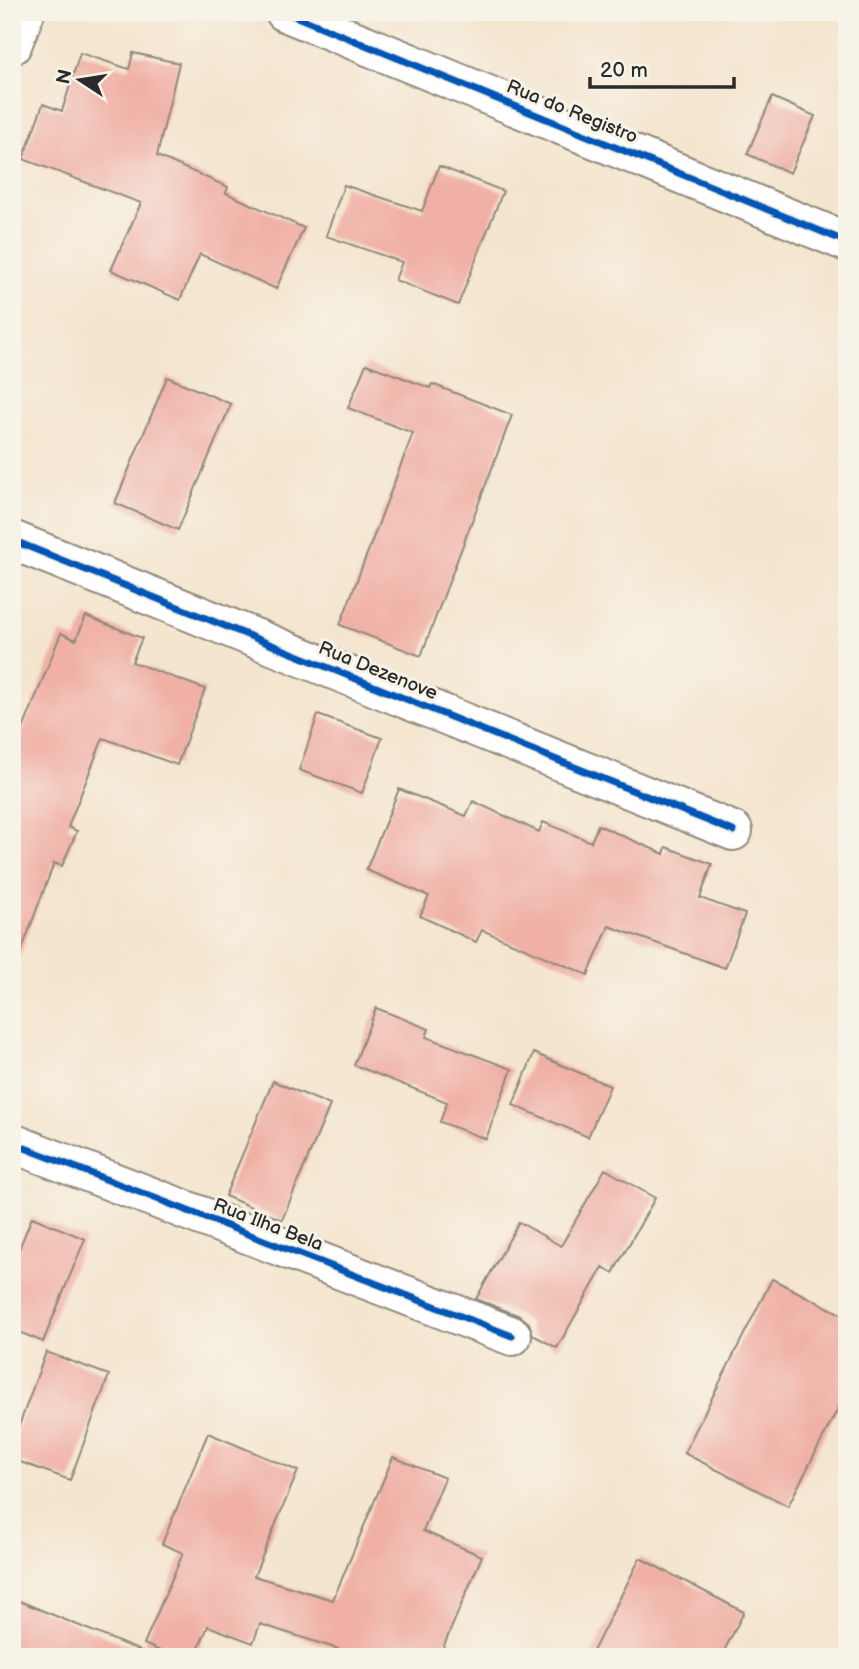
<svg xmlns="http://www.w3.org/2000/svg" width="859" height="1669" font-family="'Balsamiq Sans',sans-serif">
<rect width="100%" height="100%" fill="#f7f3e8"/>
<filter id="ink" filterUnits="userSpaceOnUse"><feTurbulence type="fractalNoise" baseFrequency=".0143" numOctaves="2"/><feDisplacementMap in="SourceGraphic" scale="14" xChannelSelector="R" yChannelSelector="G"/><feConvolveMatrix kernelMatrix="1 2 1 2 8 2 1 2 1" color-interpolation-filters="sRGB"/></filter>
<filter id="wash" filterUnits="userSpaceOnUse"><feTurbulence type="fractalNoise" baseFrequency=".00686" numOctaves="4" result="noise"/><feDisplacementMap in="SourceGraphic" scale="28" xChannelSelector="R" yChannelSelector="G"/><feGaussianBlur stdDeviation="1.57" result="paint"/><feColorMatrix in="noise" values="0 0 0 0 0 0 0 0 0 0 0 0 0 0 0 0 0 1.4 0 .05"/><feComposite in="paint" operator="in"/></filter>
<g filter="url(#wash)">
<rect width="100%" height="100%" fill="#f4e5ce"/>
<g id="blocks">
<path fill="#f0b0a5" d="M80 53 129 69 133 53 179 63 157 156 228 187 226 193 304 228 276 289 200 254 180 300 111 270 141 203 23 159 43 104 62 111Z
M772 97 815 116 790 173 747 154Z
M439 166 503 191 458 305 395 280 402 262 326 236 344 185 422 211Z
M366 364 430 388 432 384 512 415 421 656 340 625 413 433 348 408Z
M167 377 231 404 178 530 115 503Z
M86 616 142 638 132 662 205 689 177 765 103 738 68 827 77 831 62 866 54 863 16 965 12 964V757L61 633 76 640Z
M318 715 382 738 362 793 299 770Z
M399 789 466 816 473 801 539 832 543 822 591 842 598 825 664 854 666 847 712 864 700 898 745 914 725 968 609 926 588 975 482 930 476 942 420 916 429 896 366 870Z
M376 1008 429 1029 426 1037 512 1069 486 1139 440 1122 447 1102 354 1065Z
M534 1053 610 1086 588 1137 513 1105Z
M273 1081 330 1105 282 1220 225 1196Z
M605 1169 655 1198 613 1273 603 1267 557 1348 533 1335 529 1323 520 1316 476 1299 519 1222 561 1246Z
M32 1217 85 1239 43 1342 12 1329V1266Z
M772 1279 847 1317V1391L788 1506 684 1453Z
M46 1352 109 1375 70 1480 12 1459V1445Z
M208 1433 298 1471 254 1576 333 1600 393 1457 445 1478 423 1531 482 1556 439 1657H336L338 1649 260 1624 253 1643 208 1626 195 1657H174L144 1644 183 1553 162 1544Z
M640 1558 744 1612 721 1657H590Z
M12 1598 153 1656 152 1657H12Z"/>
</g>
</g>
<g filter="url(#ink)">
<use href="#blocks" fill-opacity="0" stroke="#90887c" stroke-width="2"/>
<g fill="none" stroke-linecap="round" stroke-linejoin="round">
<g stroke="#90887c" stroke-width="42">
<path id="minor" d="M285 12 847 242
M12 540 733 831
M12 1143 512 1336"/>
</g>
<g stroke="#90887c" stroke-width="42">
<path id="major" d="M12 45 25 12"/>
</g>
<use href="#minor" stroke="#fff" stroke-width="38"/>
<use href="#major" stroke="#fff" stroke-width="38"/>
<g stroke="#f7f3e8" stroke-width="11">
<path id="cycleway" d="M285 12 847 242
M12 540 733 831
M12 1143 512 1336"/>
</g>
<use href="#cycleway" stroke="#0057b8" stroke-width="7"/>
</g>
</g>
<g text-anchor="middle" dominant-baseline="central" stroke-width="6" stroke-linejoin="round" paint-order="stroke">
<g font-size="19" fill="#2b2b2b" stroke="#f7f3e8">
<text transform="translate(572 112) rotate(22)">Rua do Registro</text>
<text transform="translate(378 671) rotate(22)">Rua Dezenove</text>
<text transform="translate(268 1225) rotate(21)">Rua Ilha Bela</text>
</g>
</g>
<rect width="859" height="1669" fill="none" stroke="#f7f3e8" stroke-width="42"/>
<g transform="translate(80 80) rotate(282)" stroke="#f7f3e8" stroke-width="5" paint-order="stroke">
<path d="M0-5L12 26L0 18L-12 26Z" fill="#2b2b2b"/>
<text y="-10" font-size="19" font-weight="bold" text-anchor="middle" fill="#2b2b2b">N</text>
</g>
<path d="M590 77v10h144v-10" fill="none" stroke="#2b2b2b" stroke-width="3.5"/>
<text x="600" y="77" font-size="21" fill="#2b2b2b" stroke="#f7f3e8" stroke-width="5" paint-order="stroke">20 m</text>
</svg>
